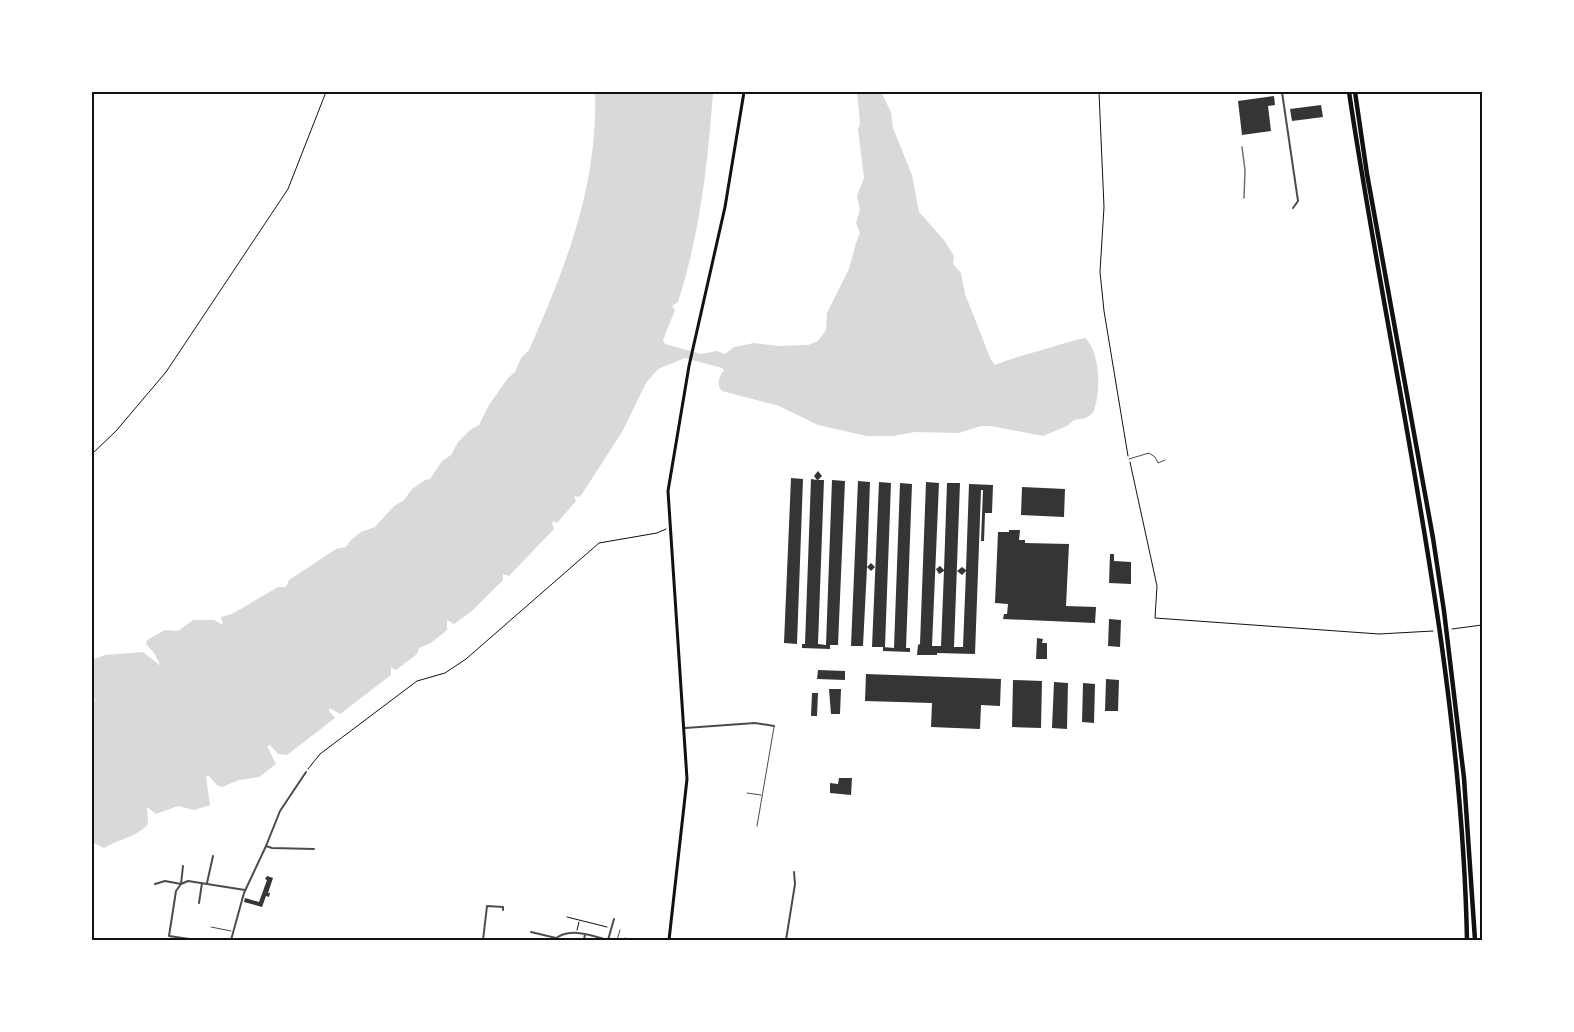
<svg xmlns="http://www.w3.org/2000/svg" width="1574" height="1032" font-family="Cabin,sans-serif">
<rect width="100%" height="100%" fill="#fff"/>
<path fill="#d9d9d9" d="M595 92H713C708 162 700 234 678 302L672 306 675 310 663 340 665 344 701 354 717 351 725 354 734 347 754 343 779 346 808 345 818 341 826 330 827 313 849 269 856 243 860 233 856 223 860 210 857 196 864 178 858 129 860 123 857 92H881L891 112 893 128 912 175 919 212 944 240 954 256 953 264 961 273 965 294 991 360 995 365C1014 357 1033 353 1052 347 1063 344 1073 340 1085 338 1101 352 1101 395 1093 413L1086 418 1074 420 1067 426 1043 436 991 426H981L959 433 915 432 893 436H867L818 425 779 406 722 391C716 384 719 377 724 370L722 368 685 358 658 369 646 383 622 432 582 494 579 497 574 496 576 501 557 523 554 521 552 523 554 529 509 576 503 574V580L472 611 454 624 447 620V630L431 643 419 648 417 654 396 670 391 667V675L340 714 330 708 329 711 335 718 287 755 278 754 270 745 267 746 276 764 259 777 239 780 222 787 217 785 209 776H206L210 805 194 810 178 806 156 814 147 807 148 824C137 837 119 839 104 848L92 842V700L96 701 92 695V660L105 655 143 652 161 666 154 653 146 644 147 640 165 630 178 631 193 620H214L223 625 221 617 232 614 278 587H286L289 580 336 549 346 547 351 540 361 532 375 527 394 506 404 500 412 489 425 480 430 479 442 461 451 455 458 442 470 430 479 425 489 405 508 378 515 372 521 358 529 350C566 266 598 186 595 92Z"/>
<path fill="#353535" d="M1274 96 1275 105 1268 106 1271 131 1242 135 1238 101Z
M1321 105 1323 117 1292 121 1290 109Z
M818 471 822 476 818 480H824L818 644 826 645 832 480 845 481 838 645H830V649L802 648V644H805L811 479 817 480 814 476Z
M791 478 803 479 797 644 784 643Z
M858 481 870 482 867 567 871 563 875 567 871 571 867 567 863 646H851Z
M879 482 891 483 885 647H872Z
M926 482 939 483 932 646H941L944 571 939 574 936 569 940 566 944 570 947 483H960L954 647H963L966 571 962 575 957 571 962 567 966 570 969 484 993 485 992 513H985L984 541H981L983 490H981L975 654 937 653V655H917L918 645 920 644Z
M900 483 912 484 906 648H910V652L883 651V647L894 648Z
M1022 487 1065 489 1064 517 1021 515Z
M1009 530H1020L1019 540H1025V543L1069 544 1066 606 1096 607 1095 623 1003 619 1004 614H1007L1008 604 995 603 998 532H1009Z
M1110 554H1114V561L1131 562V584L1109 583Z
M1109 619 1121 620 1120 647 1108 646Z
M1037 638 1043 639 1042 643H1047V659H1036Z
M818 670 845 671V680L817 679Z
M866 674 1001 679 1000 706 981 705 980 729 931 727 932 703 865 701Z
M1106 679 1119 680 1118 711H1105Z
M1013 680 1042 681 1041 728 1012 727Z
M1054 682 1068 683 1067 729 1052 728Z
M1083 683 1095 684 1094 723 1082 722Z
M829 689H841L840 714H831Z
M812 693H818L817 716H811Z
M839 778H852L851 795 830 793V783L838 784Z
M267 876 273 878 268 893H270L269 897 266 896 262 907 244 902 245 898 259 902 267 880 265 879Z"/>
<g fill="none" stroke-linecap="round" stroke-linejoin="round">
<path stroke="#111" stroke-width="1" d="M1099 92 1104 207 1100 272 1104 311 1128 456
M92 454 116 431 166 372 288 189 326 92
M1130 462 1157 586 1155 618 1379 634 1433 631
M1452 629 1482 625
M308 769 320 754 417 681 445 673 466 659 599 543 657 533 666 529
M567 917 607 927
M577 930 579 922
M625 940V938"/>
<path stroke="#4c4c4c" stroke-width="1" d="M1129 459 1149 453 1155 457 1158 463 1165 460
M747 793 761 795
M757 826 774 727
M211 927 231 931
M617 940 620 930"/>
<path stroke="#4c4c4c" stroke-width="2" d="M1282 92 1298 201 1293 208
M685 728 755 723 774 726
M266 846 272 848 314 849
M207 883 213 856
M155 884 165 881 181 884 183 866
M199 903 202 883
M531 932 556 938
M196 940 169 936 176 891 181 884 188 881 245 890
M231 940 244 893 266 846 280 811 306 772
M483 940 487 906 503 907V910
M554 940C569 926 591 936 608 940
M584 940 585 934
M608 940 614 919
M786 940 795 884 794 872"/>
<path stroke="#111" stroke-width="3" d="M669 940 687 779 668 491 689 366 725 207 744 92"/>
<path stroke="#111" stroke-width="4.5" d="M1349 92C1391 374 1461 653 1467 940
M1355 92 1367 174 1433 538 1444 611 1464 778 1475 940"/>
<path stroke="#707070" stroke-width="1.5" d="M1242 147 1245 170 1244 198"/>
</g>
<rect width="1574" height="1032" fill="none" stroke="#ffffff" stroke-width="186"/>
<rect x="93" y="93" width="1388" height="846" fill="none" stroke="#111" stroke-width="2"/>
</svg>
